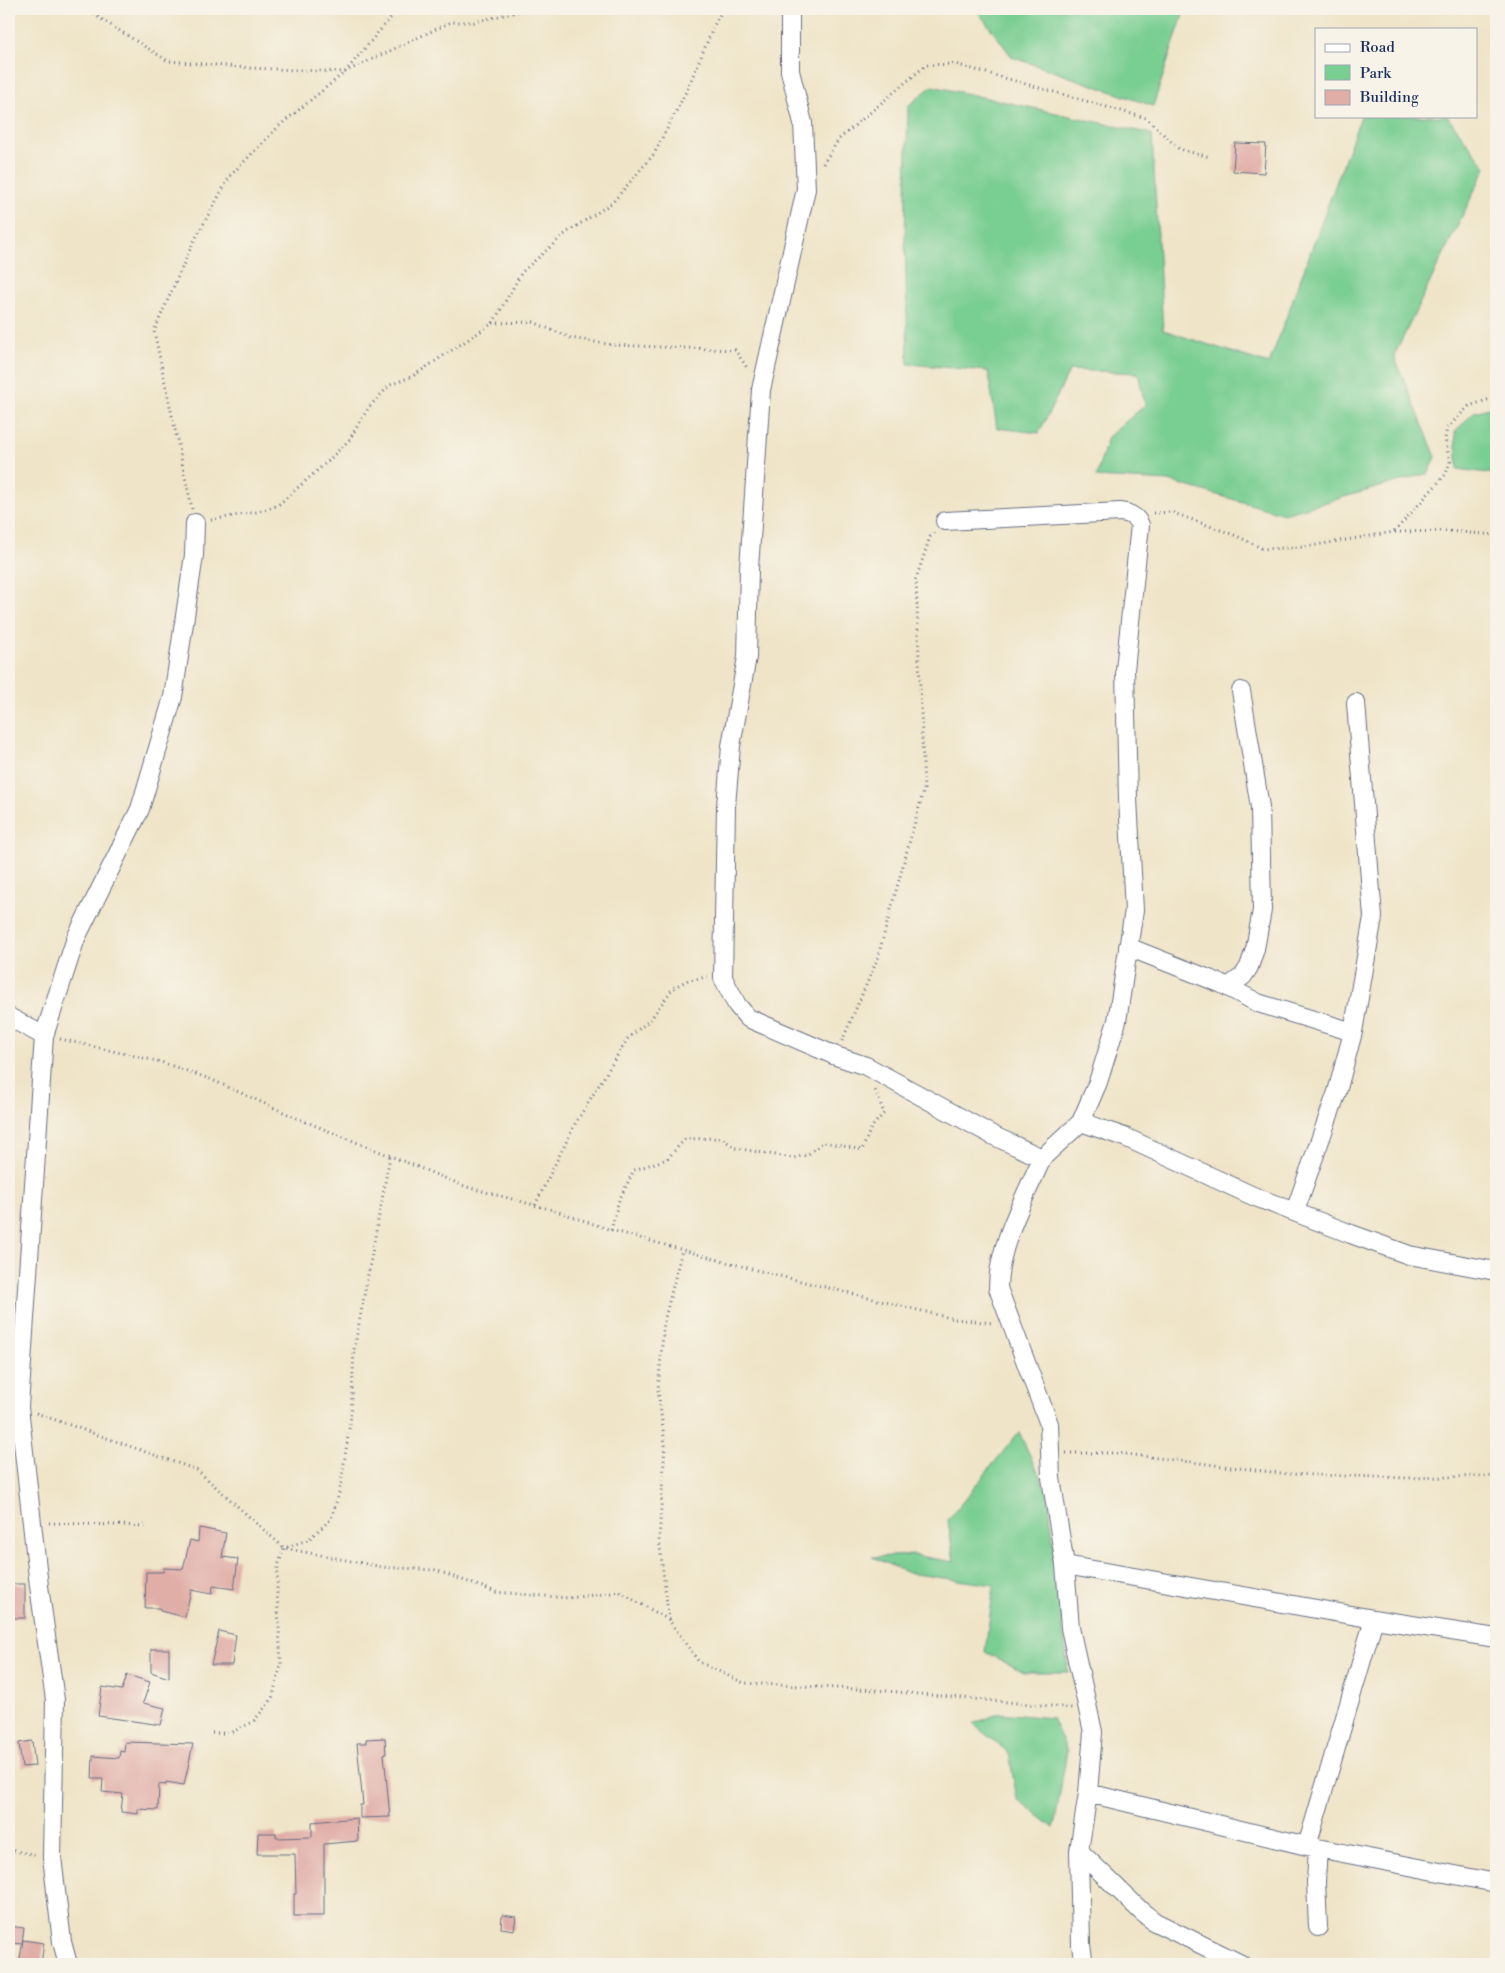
<svg xmlns="http://www.w3.org/2000/svg" width="1505" height="1973" font-family="'Libre Bodoni',serif">
<rect width="100%" height="100%" fill="#f7f3e8"/>
<filter id="ink" filterUnits="userSpaceOnUse"><feTurbulence type="fractalNoise" baseFrequency=".02" numOctaves="2"/><feDisplacementMap in="SourceGraphic" scale="10" xChannelSelector="R" yChannelSelector="G"/><feConvolveMatrix kernelMatrix="1 2 1 2 8 2 1 2 1" color-interpolation-filters="sRGB"/></filter>
<filter id="wash" filterUnits="userSpaceOnUse"><feTurbulence type="fractalNoise" baseFrequency=".0096" numOctaves="4" result="noise"/><feDisplacementMap in="SourceGraphic" scale="20" xChannelSelector="R" yChannelSelector="G"/><feGaussianBlur stdDeviation="1.12" result="paint"/><feColorMatrix in="noise" values="0 0 0 0 0 0 0 0 0 0 0 0 0 0 0 0 0 1.4 0 .05"/><feComposite in="paint" operator="in"/></filter>
<g filter="url(#wash)">
<rect width="100%" height="100%" fill="#efe4c7"/>
<path fill="#79ce92" stroke="#4a7e78" d="M976 9H1185L1153 106 1012 57Z
M932 86 1152 134 1163 330 1269 364 1361 116H1447L1486 167 1394 356 1436 457 1429 473 1284 514 1169 481 1096 477 1108 437 1145 405 1138 373 1070 370 1039 433 997 428 988 371 908 364 905 238 908 106Z
M1496 406V474L1458 469 1455 432 1474 412Z
M1019 1432 1048 1494 1068 1672H1024L985 1652 994 1585 908 1573 872 1557 913 1555 954 1562 948 1520Z
M1000 1713 1052 1718 1067 1751 1054 1828 1017 1799 1009 1753 973 1724Z"/>
<g id="blocks">
<path fill="#e0ada7" d="M1235 143 1266 144 1264 173 1233 171Z
M199 1528 226 1533 222 1557 238 1559 234 1589 213 1586 212 1594 191 1590 185 1617 160 1611V1608H145L146 1572H163L164 1568 183 1569 190 1540 198 1542Z
M9 1584H25V1618H9Z
M219 1631 236 1635 232 1665H211Z
M151 1649H169V1678L151 1672Z
M127 1675 150 1682 143 1703 165 1708 161 1725 98 1716 102 1687 122 1690Z
M385 1738 386 1754H384L390 1817 360 1818V1805H363L357 1743H366V1739Z
M32 1741 35 1766 22 1767 19 1743Z
M125 1742 193 1744 184 1785 166 1782V1785L159 1784 158 1810 138 1809V1814L121 1812 123 1794 102 1792 103 1779H92L93 1756 119 1758 120 1751 124 1752Z
M357 1818 358 1841 324 1844V1916H294V1894H296L295 1854H257L258 1833H276V1838L312 1837V1822Z
M502 1915 516 1917 514 1930 501 1928Z
M9 1926 24 1928 22 1944 9 1943Z
M23 1940 44 1943 41 1964H19Z"/>
</g>
</g>
<g filter="url(#ink)">
<use href="#blocks" fill-opacity="0" stroke="#656e83" stroke-width="1"/>
<g fill="none" stroke-linecap="round" stroke-linejoin="round">
<g stroke="#656e83" stroke-width="20">
<path id="minor" d="M790 9V71L803 123 806 189 761 390 749 569 747 657 731 746 726 806 723 978 737 1005 748 1018 836 1056 866 1066 994 1136 1042 1158C1025 1198 998 1245 998 1288L1049 1424 1051 1478 1065 1565 1070 1628 1093 1732 1088 1793 1079 1851 1081 1945 1084 1964
M945 521 1120 512C1130 513 1136 516 1140 525L1125 670 1128 799 1134 910 1117 1021 1098 1082 1081 1122 1042 1158
M1128 947 1222 984 1258 1003 1353 1032 1337 1092 1295 1211
M1228 987 1243 976 1249 967 1255 949 1262 910 1260 807 1241 691
M9 1017 44 1036 19 1407 39 1586 55 1700 52 1857 62 1942 68 1964
M1353 1032 1373 917 1356 703
M44 1036 76 938 140 809 173 697 194 555 195 523
M1081 1122 1127 1138 1253 1196 1351 1234 1409 1255 1490 1270 1496 1269
M1065 1565 1374 1619 1496 1638
M1088 1793 1307 1846 1496 1883
M1307 1846 1374 1619
M1318 1848 1316 1882 1318 1927
M1079 1851 1142 1912 1155 1922 1241 1964"/>
</g>
<path stroke="#656e83" stroke-width="3" stroke-dasharray="1 4" stroke-linecap="butt" d="M85 9 168 61 250 68 345 72 451 22H474L529 9
M823 164 839 139 926 65 955 64 1146 118 1179 149 1210 157
M493 323 533 322 571 338 613 345 735 350 748 369
M192 509 154 331 193 243 230 176 279 126 345 72 398 9
M1153 513 1171 512 1237 536 1263 549 1304 547 1394 532 1446 474 1450 462 1445 439 1447 428 1469 406 1496 397
M211 520 256 512 277 506 327 462 349 440 369 407 390 385 413 376 493 323 522 272 566 233 612 203 654 154 687 90 716 21 723 9
M1395 532 1446 531 1496 535
M60 1039 161 1062 210 1079 299 1119 467 1187 553 1210 611 1230 752 1269 954 1319 993 1323
M842 1041 877 960 924 789 916 579 930 537 934 533
M535 1205 575 1124 628 1038 650 1020 673 988 688 980 707 977
M611 1230 619 1200 634 1170 667 1159 685 1139 722 1138 735 1148 793 1158 807 1155 824 1142 862 1150 871 1128 884 1113 875 1090
M36 1413 197 1470 284 1548 382 1567 435 1570 496 1592 568 1598 620 1592 669 1620 699 1662 744 1683 876 1690 1072 1708
M1066 1453H1117L1288 1474 1406 1478 1496 1476
M49 1523 148 1526
M669 1620 659 1539 665 1445 658 1390 664 1322 682 1250
M212 1733H230L253 1722 272 1699 281 1665 277 1590 278 1566 284 1548 308 1540 331 1519 340 1490 351 1416 354 1350 390 1156
M9 1850 37 1855"/>
<use href="#minor" stroke="#fff" stroke-width="18"/>
</g>
</g>
<rect width="1505" height="1973" fill="none" stroke="#f7f3e8" stroke-width="30"/>
<rect x="1315" y="28" width="162" height="90" fill="#f7f3e8" stroke="#9fa5b1"/>
<rect x="1325" y="44" width="25" height="8" fill="#ffffff" stroke="#9fa5b1"/>
<text x="1360" y="52" font-size="15" fill="#1b2f5e">Road</text>
<rect x="1325" y="65" width="25" height="15" fill="#79ce92" stroke="#9fa5b1"/>
<text x="1360" y="78" font-size="15" fill="#1b2f5e">Park</text>
<rect x="1325" y="90" width="25" height="15" fill="#e0ada7" stroke="#9fa5b1"/>
<text x="1360" y="102" font-size="15" fill="#1b2f5e">Building</text>
</svg>
